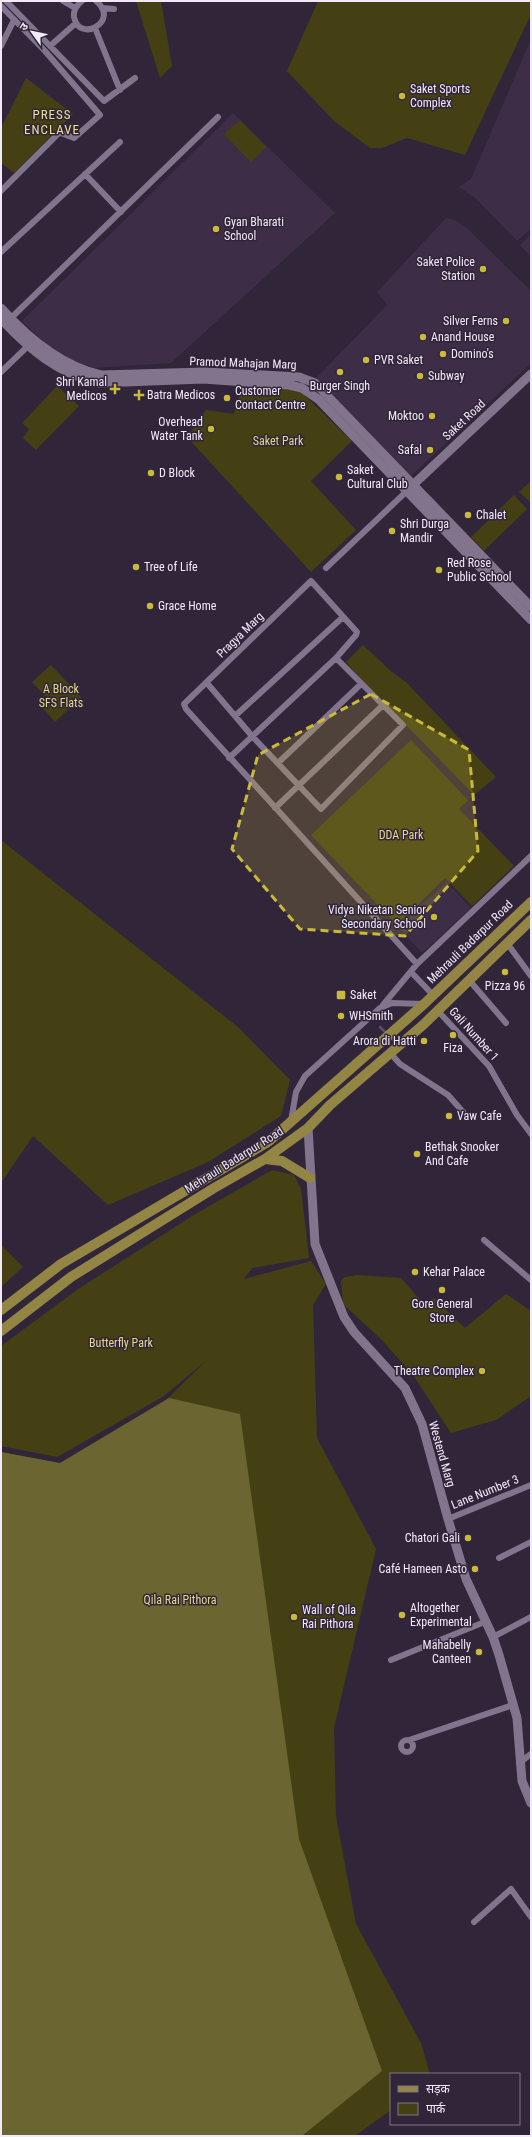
<svg xmlns="http://www.w3.org/2000/svg" width="532" height="2137" font-family="'Roboto Condensed','Noto Sans Devanagari',sans-serif">
<rect width="100%" height="100%" fill="#31253a"/>
<path fill="#3d2d47" d="M531 39V229L517 241 475 198 459 187 471 179Z
M233 113 335 213 171 363 94 368 66 358 47 345 22 321Z
M446 218 455 220 467 228 531 291V363L411 476 325 387 315 379 387 305 377 292Z
M531 234V257L520 245Z
M447 882 471 908 422 953 398 927Z"/>
<path fill="#454014" d="M136 1H161L172 66 160 78Z
M318 1H531V14L465 155 407 138 382 148H370L334 121 287 71Z
M26 78 73 114 14 173 1 163V128Z
M240 120 266 147 251 162 224 134Z
M243 383 271 386 301 392 352 441 311 481 356 530 311 572 187 437 206 410 234 414Z
M57 386 79 406 36 450 23 438 29 429 22 423Z
M531 481V503L519 492Z
M514 495 527 509 484 551 471 537Z
M363 645 392 672 406 682 496 777 474 795 416 735 374 694 346 662Z
M51 665 81 697 55 722 41 706 48 699 32 682Z
M411 740 468 800 459 809 514 866 472 906 445 878 397 925 311 835Z
M1 840 238 1027 290 1080 281 1116 208 1162 108 1205 33 1136 1 1183Z
M272 1170 294 1175 301 1189 309 1258 252 1268 244 1279 311 1261 326 1284 313 1305 317 1438 376 1549 334 1728 336 1816 356 1924 421 2043 430 2074H391V2110L355 2136H1V1452L60 1463 166 1400 207 1360 164 1396 57 1457 1 1446V1346L78 1289 197 1213Z
M1 1245 23 1267 1 1287Z
M357 1275 401 1278 424 1304 434 1298 465 1328 506 1294 531 1311V1321L529 1324 531 1327V1396L496 1420 451 1433 413 1375 381 1339 343 1304 341 1281 345 1277Z"/>
<path fill="#6b6531" d="M169 1398 240 1414 299 1839 382 2071 302 2136H1V1452L60 1463Z"/>
<g fill="none" stroke-linecap="round" stroke-linejoin="round">
<path stroke="#5f4c6a" stroke-width="2.5" d="M380 1027 386 1033
M390 1037 395 1042"/>
<path stroke="#83748d" stroke-width="6" d="M6 1 50 46 76 23
M63 1 75 8
M82 1C77 5 73 10 74 17 79 44 121 21 96 1
M1 6 45 51 100 115 74 138 61 133 58 134 1 191
M102 8 114 9
M95 28 120 90
M1 46 14 20
M50 46 104 101 135 78
M85 174 121 212
M1 252 120 142
M9 320 218 117
M1 372 30 344
M326 568 409 489
M207 683 252 736 321 809 403 725 383 705
M235 716 343 617
M229 758 336 658 356 635 357 632 311 581 184 704 186 709 417 964
M278 763 361 684
M275 808 383 705 336 658
M507 943 531 976
M411 972 434 996
M469 980 506 1023
M383 1005 417 964 531 856
M438 1011 489 1066 517 1115 531 1134
M391 1054 400 1064 448 1095 464 1113
M291 1121 296 1092 305 1076 380 1008 392 1003 424 1004
M484 1240 531 1280
M448 1519 531 1485
M499 1558 531 1542
M493 1637 531 1617
M391 1660 487 1621
M409 1740 513 1705
M401 1746a6 6 0 1 1 12 0a6 6 0 1 1-12 0Z
M519 1763 531 1754
M474 1922 511 1889 531 1917"/>
<path stroke="#83748d" stroke-width="9" d="M1 308C28 338 61 366 101 375L205 372 299 377 315 383 531 607
M1 319C28 348 59 375 99 383L203 379 289 385 302 388 318 399 531 620
M414 484 531 374
M308 1128 315 1244 344 1317 354 1332 405 1388 422 1424 448 1519 466 1579 493 1637 499 1655 517 1718 522 1781 531 1803"/>
<path stroke="#938543" stroke-width="10" d="M265 1159 282 1161 310 1178
M1 1310 61 1264 268 1142 424 1004 531 902
M1 1331 71 1277 214 1188 265 1159 308 1128 330 1105 423 1025 531 920"/>
</g>
<path fill="#caba3a" fill-opacity="0.2" stroke="#caba3a" stroke-width="3" stroke-dasharray="8 5" stroke-linejoin="round" d="M371 694 469 750 478 851 405 936 300 929 232 849 258 755Z"/>
<g fill="#caba3a" stroke="#31253a" stroke-width="1.5">
<circle cx="402" cy="96" r="4"/>
<circle cx="216" cy="229" r="4"/>
<circle cx="483" cy="269" r="4"/>
<circle cx="506" cy="321" r="4"/>
<circle cx="423" cy="337" r="4"/>
<circle cx="443" cy="354" r="4"/>
<circle cx="366" cy="360" r="4"/>
<circle cx="340" cy="372" r="4"/>
<circle cx="420" cy="376" r="4"/>
<path d="M113 383h4v4h4v4h-4v4h-4v-4h-4v-4h4z"/>
<path d="M137 389h4v4h4v4h-4v4h-4v-4h-4v-4h4z"/>
<circle cx="227" cy="398" r="4"/>
<circle cx="432" cy="416" r="4"/>
<circle cx="211" cy="429" r="4"/>
<circle cx="430" cy="450" r="4"/>
<circle cx="151" cy="473" r="4"/>
<circle cx="339" cy="477" r="4"/>
<circle cx="468" cy="515" r="4"/>
<circle cx="392" cy="531" r="4"/>
<circle cx="136" cy="567" r="4"/>
<circle cx="439" cy="570" r="4"/>
<circle cx="150" cy="606" r="4"/>
<circle cx="434" cy="917" r="4"/>
<circle cx="505" cy="972" r="4"/>
<rect x="336" y="990" width="10" height="10" rx="2"/>
<circle cx="341" cy="1016" r="4"/>
<circle cx="453" cy="1035" r="4"/>
<circle cx="424" cy="1041" r="4"/>
<circle cx="449" cy="1116" r="4"/>
<circle cx="417" cy="1154" r="4"/>
<circle cx="415" cy="1272" r="4"/>
<circle cx="442" cy="1290" r="4"/>
<circle cx="482" cy="1371" r="4"/>
<circle cx="468" cy="1538" r="4"/>
<circle cx="475" cy="1569" r="4"/>
<circle cx="402" cy="1615" r="4"/>
<circle cx="294" cy="1617" r="4"/>
<circle cx="479" cy="1652" r="4"/>
</g>
<g text-anchor="middle" dominant-baseline="central" stroke-width="3" stroke-linejoin="round" paint-order="stroke">
<g font-size="12" fill="#f2eaf8" stroke="#31253a" text-anchor="start">
<text x="410" y="89">Saket Sports<tspan x="410" dy="14">Complex</tspan></text>
<text x="224" y="222">Gyan Bharati<tspan x="224" dy="14">School</tspan></text>
<text x="475" y="262" text-anchor="end">Saket Police<tspan x="475" dy="14">Station</tspan></text>
<text x="498" y="321" text-anchor="end">Silver Ferns</text>
<text x="431" y="337">Anand House</text>
<text x="451" y="354">Domino's</text>
<text x="374" y="360">PVR Saket</text>
<text x="428" y="376">Subway</text>
<text x="107" y="382" text-anchor="end">Shri Kamal<tspan x="107" dy="14">Medicos</tspan></text>
<text x="340" y="386" text-anchor="middle">Burger Singh</text>
<text x="235" y="391">Customer<tspan x="235" dy="14">Contact Centre</tspan></text>
<text x="147" y="395">Batra Medicos</text>
<text x="424" y="416" text-anchor="end">Moktoo</text>
<text x="203" y="422" text-anchor="end">Overhead<tspan x="203" dy="14">Water Tank</tspan></text>
<text x="422" y="450" text-anchor="end">Safal</text>
<text x="347" y="470">Saket<tspan x="347" dy="14">Cultural Club</tspan></text>
<text x="159" y="473">D Block</text>
<text x="476" y="515">Chalet</text>
<text x="400" y="524">Shri Durga<tspan x="400" dy="14">Mandir</tspan></text>
<text x="447" y="563">Red Rose<tspan x="447" dy="14">Public School</tspan></text>
<text x="144" y="567">Tree of Life</text>
<text x="158" y="606">Grace Home</text>
<text x="426" y="910" text-anchor="end">Vidya Niketan Senior<tspan x="426" dy="14">Secondary School</tspan></text>
<text x="505" y="986" text-anchor="middle">Pizza 96</text>
<text x="350" y="995">Saket</text>
<text x="349" y="1016">WHSmith</text>
<text x="416" y="1041" text-anchor="end">Arora di Hatti</text>
<text x="453" y="1048" text-anchor="middle">Fiza</text>
<text x="457" y="1116">Vaw Cafe</text>
<text x="425" y="1147">Bethak Snooker<tspan x="425" dy="14">And Cafe</tspan></text>
<text x="423" y="1272">Kehar Palace</text>
<text x="442" y="1304" text-anchor="middle">Gore General<tspan x="442" dy="14">Store</tspan></text>
<text x="474" y="1371" text-anchor="end">Theatre Complex</text>
<text x="460" y="1538" text-anchor="end">Chatori Gali</text>
<text x="467" y="1569" text-anchor="end">Café Hameen Asto</text>
<text x="410" y="1608">Altogether<tspan x="410" dy="14">Experimental</tspan></text>
<text x="302" y="1610">Wall of Qila<tspan x="302" dy="14">Rai Pithora</tspan></text>
<text x="471" y="1645" text-anchor="end">Mahabelly<tspan x="471" dy="14">Canteen</tspan></text>
</g>
<g font-size="12" fill="#f2eaf8" stroke="#31253a">
<text transform="translate(243 363) rotate(2)">Pramod Mahajan Marg</text>
<text transform="translate(464 420) rotate(-43)">Saket Road</text>
<text transform="translate(240 635) rotate(-44)">Pragya Marg</text>
<text transform="translate(470 942) rotate(-44)">Mehrauli Badarpur Road</text>
<text transform="translate(474 1034) rotate(48)">Gali Number 1</text>
<text transform="translate(234 1160) rotate(-32)">Mehrauli Badarpur Road</text>
<text transform="translate(442 1454) rotate(74)">Westend Marg</text>
<text transform="translate(485 1492) rotate(-22)">Lane Number 3</text>
</g>
<g font-size="12" fill="#e3d988" stroke="#31253a">
<text x="278" y="441">Saket Park</text>
<text x="61" y="689">A Block<tspan x="61" dy="14">SFS Flats</tspan></text>
<text x="401" y="835">DDA Park</text>
<text x="121" y="1343">Butterfly Park</text>
<text x="180" y="1600">Qila Rai Pithora</text>
</g>
<g font-size="13" letter-spacing="1" fill="#e9e091" stroke="#31253a">
<text x="52" y="114">PRESS<tspan x="52" dy="15">ENCLAVE</tspan></text>
</g>
</g>
<rect width="532" height="2137" fill="none" stroke="#f2eaf8" stroke-width="4"/>
<rect x="390" y="2073" width="130" height="52" fill="#31253a" stroke="#7e7486"/>
<rect x="398" y="2086" width="20" height="6" fill="#938543" stroke="#7e7486"/>
<text x="426" y="2093" font-size="12" fill="#f2eaf8">सड़क</text>
<rect x="398" y="2103" width="20" height="12" fill="#454014" stroke="#7e7486"/>
<text x="426" y="2113" font-size="12" fill="#f2eaf8">पार्क</text>
<g transform="translate(32 32) rotate(303)" stroke="#31253a" stroke-width="3" paint-order="stroke">
<path d="M0-3L7 15L0 10L-7 15Z" fill="#f2eaf8"/>
<text y="-6" font-size="11" font-weight="bold" text-anchor="middle" fill="#f2eaf8">उ</text>
</g>
</svg>
